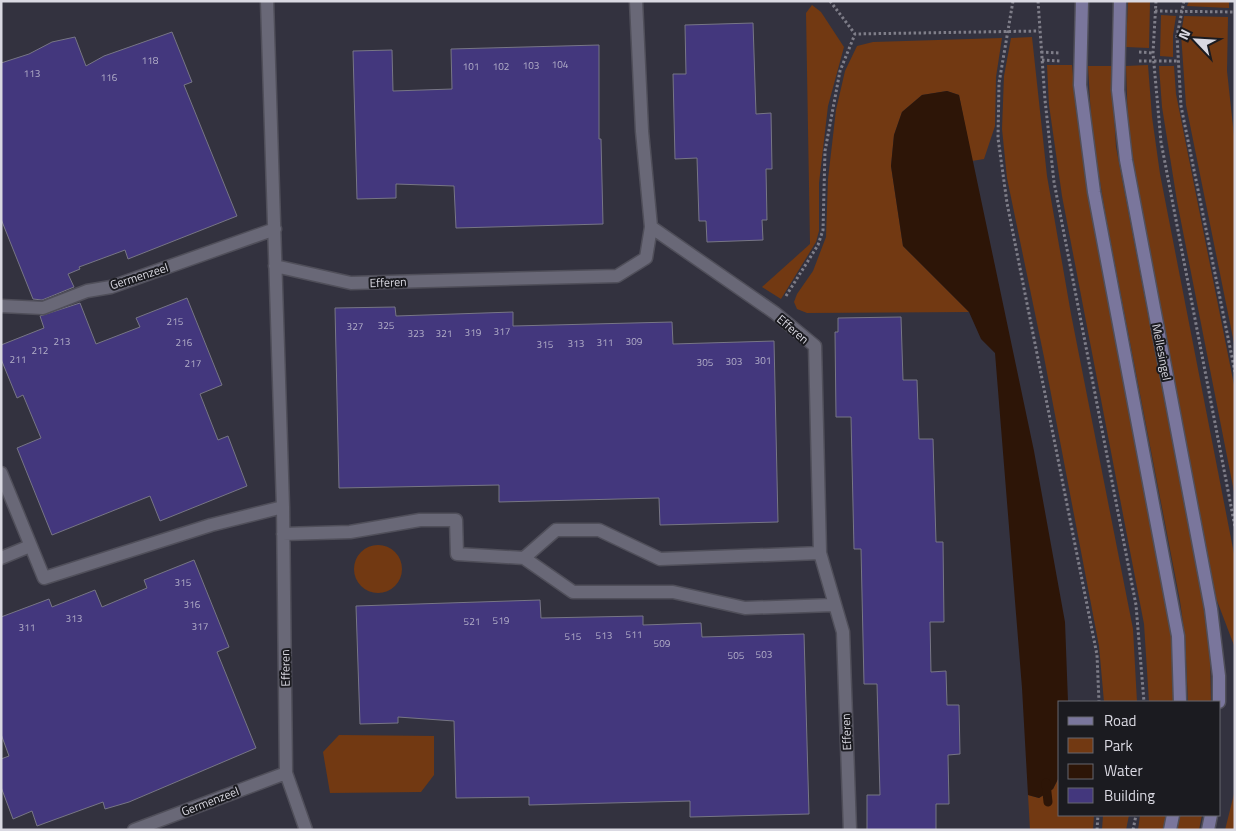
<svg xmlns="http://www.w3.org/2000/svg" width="1236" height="831" font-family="'Titillium Web',sans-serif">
<rect width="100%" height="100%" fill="#33323f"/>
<path fill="#723912" d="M1128 1H1150L1149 48 1126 47Z
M1189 1H1229V8L1187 6Z
M812 5 821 12 844 47 828 106 819 183V231L816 242 781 299 762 287 810 244 806 13Z
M1161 15 1176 16 1173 35V57L1160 56Z
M1184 16 1228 17 1227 71 1235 145V348L1186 105 1181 34Z
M1032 37 1047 176 1071 314 1133 629 1137 702H1104L1099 646 1044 357 1007 178 1002 129 1004 76 1011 38Z
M1002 38 996 77 995 126 984 159 972 161 959 95 947 91 922 95 902 112 894 135 891 166 903 246 969 312 807 313 797 309 794 302 797 294 813 271 826 237 828 179 836 110 845 71 857 46 873 42Z
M1047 65H1072L1076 110 1091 201 1168 611 1173 650 1175 702H1149L1144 624 1062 196 1049 105Z
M1148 65 1152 117 1160 174 1235 559V648L1216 598 1136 177 1128 126 1126 66Z
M1088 66H1111L1116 147 1203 603 1210 657 1211 702H1188L1185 637 1180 601 1107 223 1092 134Z
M1159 66H1174L1176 94 1235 390V497L1177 201 1162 107Z
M354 569a24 24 0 1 1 48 0a24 24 0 1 1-48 0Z
M339 735 434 736V775L421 792 330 793 323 752Z
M1060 775V815H1094L1093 830H1030L1028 795 1039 798 1053 789Z
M1235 790V830H1225Z
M1103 815H1129L1126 830H1102Z
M1140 815H1166L1163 830H1138Z
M1180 815H1202L1199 830H1177Z"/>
<path fill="#2d1507" d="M947 91 959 95 1034 451 1065 622 1068 702H1060V775L1053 789 1039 798 1028 795 1022 688 995 353 981 339 969 312 903 246 891 166 894 135 902 112 922 95Z"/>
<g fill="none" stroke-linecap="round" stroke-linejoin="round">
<path stroke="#2d1507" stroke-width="9" d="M1046 783 1048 802"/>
</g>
<path fill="#43377d" stroke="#777685" d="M753 23 756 114 771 113 772 169H766L767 220H762L763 240 707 242 706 221H699L697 158 675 159 673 74H686L685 25Z
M172 32 192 82 184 85 237 216 128 259 125 250 79 267 80 269 68 274 74 287 42 300 33 299 1 219V63L29 54 52 42 75 37 86 66 104 56Z
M599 45V139H601L603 224 456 228 454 186 396 184V198L357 199 353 51 392 50 393 91 452 89 451 49Z
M187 298 222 385 200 394 218 440 228 436 247 486 160 521 150 496 52 535 17 448 41 438 23 395 17 398 1 359V345L44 328 40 316 80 303 96 344 140 327 136 318Z
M395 307 396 316 513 312V326L672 322 673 344 774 341 778 522 660 525 659 498 499 502V485L339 488 335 308Z
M901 317 903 380H917L919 439H933L936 542H943L944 622H930L931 672 946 671 947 705H959L960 754 948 755 949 804H936V830H867V795H880L877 684H864L861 549H854L851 417H836L835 332H838V318Z
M194 560 229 647 217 652 256 748 129 802 105 809 103 802 37 826 32 811 13 819 1 787V759L9 756 1 734V617L49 599 52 607 95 590 102 607 147 588 144 580Z
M540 600 541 618 643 616V625L701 623 702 637 804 634 809 814 690 817V801L529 805V797L456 798 454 721 398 717V723L360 724 356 606Z"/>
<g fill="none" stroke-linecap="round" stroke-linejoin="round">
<g stroke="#504f5a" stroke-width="15">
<path id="street" d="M267 1 283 507 286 773 306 830
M636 1 642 131 651 227 775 313 815 346 820 553 843 632 850 830
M275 266 351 283 617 276 646 258 651 227
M1 306 43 308 87 291 111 287 275 229
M1 473 44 578 211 525 283 507
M283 534 350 532 420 520H456L457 554 524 558 573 592H673L745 608 833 605
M1 558 30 546
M524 558 556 530H599L660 559 820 553
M134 830 286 773"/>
</g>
<g stroke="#504f5a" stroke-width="15">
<path id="secondary" d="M1082 1 1080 85 1094 192 1178 636 1180 702
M1120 1 1118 90 1126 160 1211 609 1219 676V702
M1170 830 1173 815
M1208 830 1211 815"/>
</g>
<path stroke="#7f7e89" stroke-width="3" stroke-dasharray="2.5 2.5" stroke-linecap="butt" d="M830 1 855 34 1039 31
M1013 1 999 83 998 138 1007 203 1097 655 1099 702
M1038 1 1045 100 1054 182 1136 605 1144 702
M1156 1 1153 53 1161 142 1235 527
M1184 1 1177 36 1181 106 1235 372
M1155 11 1235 12
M1041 52 1060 53
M1139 52 1153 53
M1042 60 1060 61
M1139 61H1178
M786 296 818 245 823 230 825 151 840 71 855 34
M1097 830 1098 815
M1133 830 1136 815"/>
<use href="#street" stroke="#696877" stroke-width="12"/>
<use href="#secondary" stroke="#7a769c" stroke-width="12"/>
</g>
<g text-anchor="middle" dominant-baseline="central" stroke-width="4" stroke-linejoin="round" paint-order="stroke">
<g font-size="10" fill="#b4b0c9">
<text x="150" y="60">118</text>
<text x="560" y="64">104</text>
<text x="531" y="65">103</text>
<text x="471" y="66">101</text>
<text x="501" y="66">102</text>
<text x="32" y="73">113</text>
<text x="109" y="77">116</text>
<text x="175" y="321">215</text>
<text x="386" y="325">325</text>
<text x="355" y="326">327</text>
<text x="502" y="331">317</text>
<text x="473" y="332">319</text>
<text x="416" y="333">323</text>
<text x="444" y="333">321</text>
<text x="62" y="341">213</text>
<text x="634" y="341">309</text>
<text x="184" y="342">216</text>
<text x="605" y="342">311</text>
<text x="576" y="343">313</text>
<text x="545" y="344">315</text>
<text x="40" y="350">212</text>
<text x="18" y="359">211</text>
<text x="763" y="360">301</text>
<text x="734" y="361">303</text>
<text x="705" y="362">305</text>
<text x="193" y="363">217</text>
<text x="183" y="582">315</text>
<text x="192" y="604">316</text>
<text x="74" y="618">313</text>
<text x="501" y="620">519</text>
<text x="472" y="621">521</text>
<text x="200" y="626">317</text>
<text x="27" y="627">311</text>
<text x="634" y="634">511</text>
<text x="604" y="635">513</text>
<text x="573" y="636">515</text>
<text x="662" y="643">509</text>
<text x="764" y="654">503</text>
<text x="736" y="655">505</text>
</g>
<g font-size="12" fill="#dad9e2" stroke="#1b1b20">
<text transform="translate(139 276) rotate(-18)">Germenzeel</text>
<text transform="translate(388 282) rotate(-2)">Efferen</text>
<text transform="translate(793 329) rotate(40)">Efferen</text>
<text transform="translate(1162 352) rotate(79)">Mellesingel</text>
<text transform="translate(285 668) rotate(-91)">Efferen</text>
<text transform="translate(846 732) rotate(-92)">Efferen</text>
<text transform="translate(210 801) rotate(-21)">Germenzeel</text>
</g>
</g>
<rect width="1236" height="831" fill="none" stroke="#dad9e2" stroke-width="5"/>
<rect x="1058" y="701" width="162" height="115" fill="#1b1b20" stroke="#67676e"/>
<rect x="1068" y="717" width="25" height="8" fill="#7a769c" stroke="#67676e"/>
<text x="1104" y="726" font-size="15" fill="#dad9e2">Road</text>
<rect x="1068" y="738" width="25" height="15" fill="#723912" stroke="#67676e"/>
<text x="1104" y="751" font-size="15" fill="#dad9e2">Park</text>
<rect x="1068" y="764" width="25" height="15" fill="#2d1507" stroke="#67676e"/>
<text x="1104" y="776" font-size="15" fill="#dad9e2">Water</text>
<rect x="1068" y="788" width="25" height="15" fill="#43377d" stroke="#67676e"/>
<text x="1104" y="801" font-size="15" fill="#dad9e2">Building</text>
<g transform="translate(1196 40) rotate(295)" stroke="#1b1b20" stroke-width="4" paint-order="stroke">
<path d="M0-4L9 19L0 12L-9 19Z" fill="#dad9e2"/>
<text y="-8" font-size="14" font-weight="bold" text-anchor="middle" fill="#dad9e2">N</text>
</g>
</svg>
